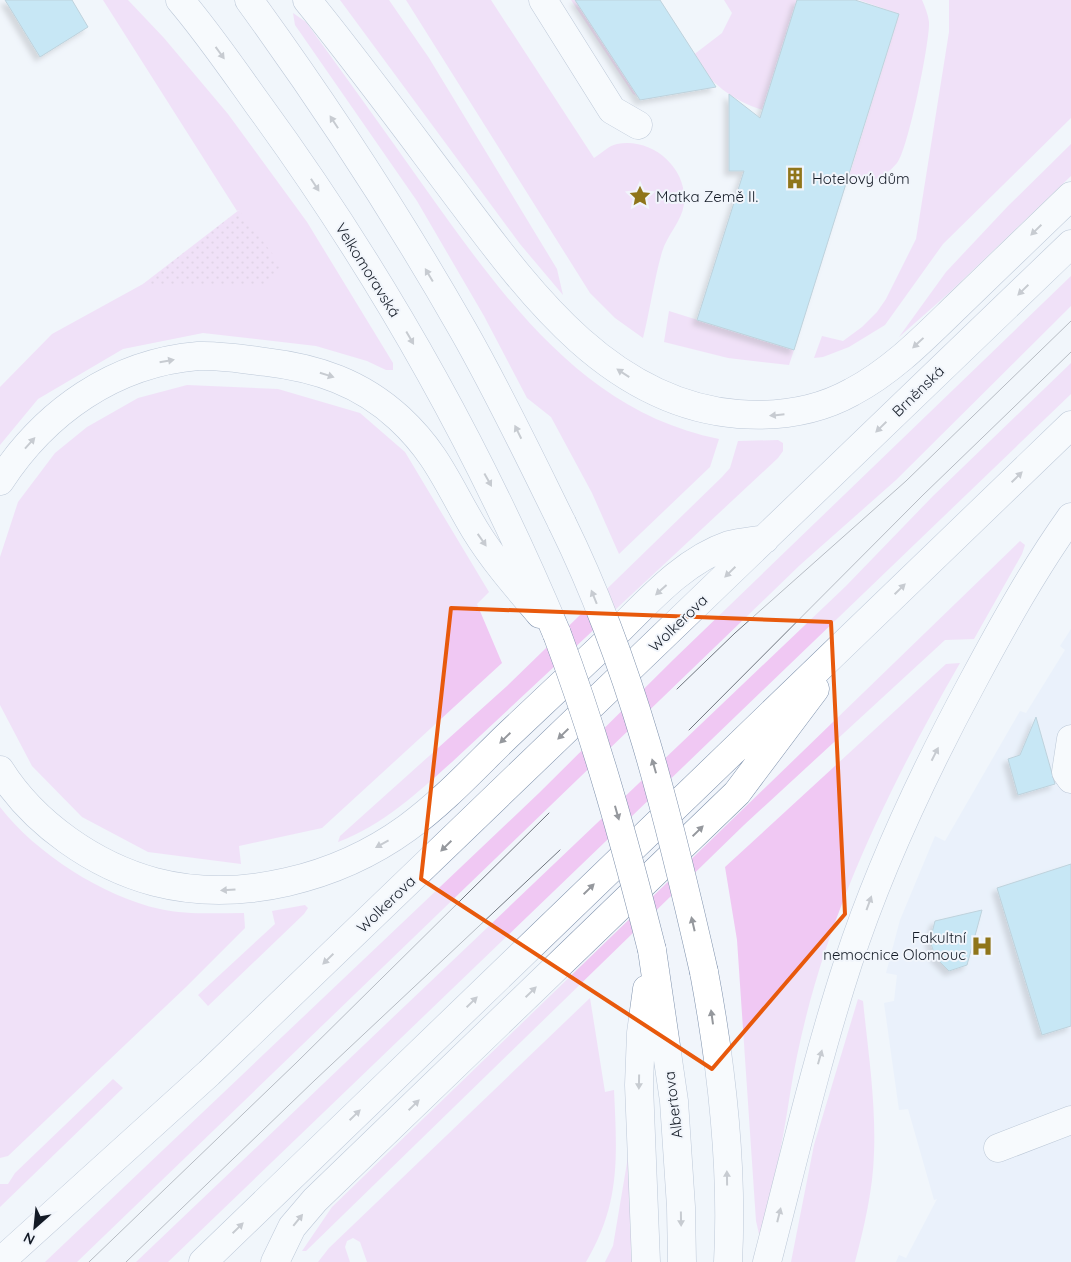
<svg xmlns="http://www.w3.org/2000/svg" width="1071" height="1262" font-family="Quicksand,sans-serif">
<defs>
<pattern id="park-dots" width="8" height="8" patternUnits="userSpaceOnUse" patternTransform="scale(1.25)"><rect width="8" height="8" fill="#f0c8f3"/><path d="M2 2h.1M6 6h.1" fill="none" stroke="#cdabd0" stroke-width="1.8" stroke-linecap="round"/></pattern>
<filter id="shadow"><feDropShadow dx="-4.5" dy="4.5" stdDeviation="2.5" flood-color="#0004"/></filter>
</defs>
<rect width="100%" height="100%" fill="#f1f5fb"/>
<path fill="#e2ecfb" d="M1071 629V1262H896L899 1255 906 1258 937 1199 934 1200 908 1109 899 1110 884 1003 894 1001 897 975 886 973 900 920 935 836 945 841 1020 711 1026 713 1065 650 1060 646Z"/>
<path fill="#f0c8f3" d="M103 0H128L164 38 228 114 307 222 393 363V370H386L367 361 316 346 203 333 123 349 38 399 0 445V387L52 334 143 284H268L239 210 237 211Z
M340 0H389L429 58 557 269 563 295 520 244Z
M406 0H491L594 158C602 153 608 146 617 144 652 137 688 168 684 204 682 221 667 235 662 252 654 280 650 310 643 338L615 318 590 293Z
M571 0H575L635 92 651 91 652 99 640 98 633 94Z
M724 0H797L763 110C733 101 709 82 692 56L722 33 732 13Z
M859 0H922C925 7 928 14 929 22 930 41 908 150 897 163 881 182 869 181 847 183L899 14Z
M949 0H1071V118L943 244 885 325 849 347 823 357 814 358 822 336 843 341 862 327 877 312 886 299 916 239 949 32Z
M293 13 306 22C346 77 386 133 425 188 501 294 582 412 719 439L710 467 619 554 592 493 551 417 527 398 484 316 417 201 295 25Z
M1071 144V176L950 292 899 337 946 272 1008 206Z
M1071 276V306L896 480 800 565 77 1262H45L539 793 674 659Z
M669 311 794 350 789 365 728 358 664 342Z
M1071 363V394L168 1262H136L846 586 933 496Z
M187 385 278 389 360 413 405 452 489 592 477 604 502 663 322 828 239 846 241 864 148 852 82 817 32 766 0 705V557L18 502 55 453 87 427 138 398Z
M778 440 783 443V451L778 458 452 762C417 793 383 825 338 842L340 836 507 686 722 477 730 468 738 441Z
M1020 541 1025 545 1022 554 974 639 945 640 744 825 306 1251H302L332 1207Z
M960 663C882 799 815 938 790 1094 784 1133 777 1171 767 1210 765 1217 763 1229 759 1234L756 1221 737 940 725 867 946 664Z
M0 807C35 853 104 897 160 909 187 915 216 913 244 913L245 928 186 987 8 1156 0 1158Z
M305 905 308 908 304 914 208 1006 198 995 275 924 272 911Z
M590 998 605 1092 614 1090C617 1156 621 1203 586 1262H367L360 1242 353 1238 347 1241 345 1247 350 1262H318L329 1248Z
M858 999 863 1001C868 1051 876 1102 874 1153 873 1190 864 1227 855 1262H791L814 1145Z
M113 1079 123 1088 0 1207V1184H8L15 1173Z
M630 1145 633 1262H605L613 1246Z"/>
<path fill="url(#park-dots)" d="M239 210 281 265 268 284H143Z"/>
<path fill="#95d5ee" stroke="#82a7b6" filter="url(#shadow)" d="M5 0H72L88 27 40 57Z
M575 0H660L716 87 640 100Z
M797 0H855L899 14 794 350 697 320 744 171H729V94L760 118Z
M1036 717 1055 784 1018 795 1008 759 1020 755Z
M1071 864V1026L1042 1035 997 888Z
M982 910 967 965 949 971 936 958 930 941 935 921Z"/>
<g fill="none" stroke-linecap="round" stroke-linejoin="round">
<g stroke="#7e91ac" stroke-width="29">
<path id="minor" d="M543 0 612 110 638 125
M1071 739 1066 772 1071 779
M998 1148 1071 1120"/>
</g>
<g stroke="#7e91ac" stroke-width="29">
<path id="major" d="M180 0C208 33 232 68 257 103 377 267 479 447 557 634
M249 0C326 106 398 216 463 330 499 393 530 458 562 523
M307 0C355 59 400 120 445 180 520 279 602 403 738 414 778 417 816 412 852 392 892 371 924 338 956 307 994 270 1033 233 1071 196
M0 481C45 412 114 363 198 356 220 355 244 359 266 362 317 368 361 383 399 418 438 454 449 487 475 530 494 561 517 587 540 614
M0 770C34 824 95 866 155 882 240 904 338 878 407 828 444 801 475 767 507 736 542 703 577 670 612 637 646 604 682 561 729 545 740 542 753 541 765 539
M652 950 674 1101 681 1207 682 1262
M704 972C721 1063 733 1169 728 1262
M0 1262 209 1073 1071 244
M203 1262 1071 425
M275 1262 292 1227 315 1200 737 793 815 689
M646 1262 639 1085 641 1033 647 989
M767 1262C793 1162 816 1061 848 963 880 865 924 772 973 681 1003 625 1034 569 1071 517"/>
</g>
<use href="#minor" stroke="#fff" stroke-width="28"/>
<use href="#major" stroke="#fff" stroke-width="28"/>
<path stroke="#6f757e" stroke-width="1" d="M677 689 735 633 906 481 1071 321
M689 730 923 495 1071 352
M89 1262 296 1063 549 813
M126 1262 315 1080 560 850"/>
<g stroke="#7e91ac" stroke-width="29" stroke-linecap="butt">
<path id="major-bridge" d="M562 523C632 665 669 818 704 972
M557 634C596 738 625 843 652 950"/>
</g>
<use href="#major-bridge" stroke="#fff" stroke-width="28"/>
</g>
<defs><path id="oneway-solid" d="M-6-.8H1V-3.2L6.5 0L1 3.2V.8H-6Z" transform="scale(1.25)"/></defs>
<g fill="#95989d">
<use href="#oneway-solid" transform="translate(220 53) rotate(54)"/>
<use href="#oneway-solid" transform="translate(334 122) rotate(-123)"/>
<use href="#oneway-solid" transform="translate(315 185) rotate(57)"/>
<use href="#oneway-solid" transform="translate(1036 230) rotate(136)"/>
<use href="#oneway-solid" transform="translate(429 275) rotate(-121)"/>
<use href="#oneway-solid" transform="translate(1023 290) rotate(136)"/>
<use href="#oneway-solid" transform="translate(410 338) rotate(60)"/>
<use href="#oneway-solid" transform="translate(918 343) rotate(137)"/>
<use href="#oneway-solid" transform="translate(167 361) rotate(-10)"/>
<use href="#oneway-solid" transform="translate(623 373) rotate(-147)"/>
<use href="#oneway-solid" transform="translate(327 375) rotate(18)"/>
<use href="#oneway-solid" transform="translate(777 415) rotate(174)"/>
<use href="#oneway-solid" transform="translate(881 427) rotate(136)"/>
<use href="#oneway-solid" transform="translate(518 432) rotate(-116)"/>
<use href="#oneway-solid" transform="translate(30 443) rotate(-48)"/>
<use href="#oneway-solid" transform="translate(1017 477) rotate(-44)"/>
<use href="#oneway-solid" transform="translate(488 480) rotate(61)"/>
<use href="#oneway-solid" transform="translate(482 540) rotate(55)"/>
<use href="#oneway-solid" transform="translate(730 572) rotate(136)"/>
<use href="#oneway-solid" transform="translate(900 589) rotate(-44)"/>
<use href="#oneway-solid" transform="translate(661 590) rotate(138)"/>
<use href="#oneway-solid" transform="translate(594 597) rotate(-112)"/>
<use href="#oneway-solid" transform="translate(563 734) rotate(136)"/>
<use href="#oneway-solid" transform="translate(505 738) rotate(136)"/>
<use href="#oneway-solid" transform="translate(935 754) rotate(-63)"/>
<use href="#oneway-solid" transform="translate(654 766) rotate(-106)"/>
<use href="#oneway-solid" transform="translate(617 813) rotate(74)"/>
<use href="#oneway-solid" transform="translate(698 831) rotate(-44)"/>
<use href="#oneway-solid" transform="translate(382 844) rotate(151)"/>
<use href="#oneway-solid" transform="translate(446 846) rotate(136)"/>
<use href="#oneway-solid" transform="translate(589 889) rotate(-44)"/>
<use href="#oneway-solid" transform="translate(228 890) rotate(176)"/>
<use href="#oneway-solid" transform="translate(869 903) rotate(-70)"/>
<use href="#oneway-solid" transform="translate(693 924) rotate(-103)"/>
<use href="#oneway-solid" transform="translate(328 959) rotate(136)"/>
<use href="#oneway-solid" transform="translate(531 992) rotate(-44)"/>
<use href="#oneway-solid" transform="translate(472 1002) rotate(-44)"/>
<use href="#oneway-solid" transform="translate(712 1017) rotate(-98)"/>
<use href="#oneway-solid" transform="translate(820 1057) rotate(-74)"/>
<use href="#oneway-solid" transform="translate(639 1082) rotate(91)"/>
<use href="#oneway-solid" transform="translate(414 1105) rotate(-44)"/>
<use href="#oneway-solid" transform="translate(355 1115) rotate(-44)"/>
<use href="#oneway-solid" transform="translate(727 1178) rotate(-91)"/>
<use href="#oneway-solid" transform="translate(779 1215) rotate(-76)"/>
<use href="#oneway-solid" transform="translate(681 1219) rotate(89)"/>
<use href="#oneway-solid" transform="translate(298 1220) rotate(-51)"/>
<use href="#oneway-solid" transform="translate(238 1228) rotate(-44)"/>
</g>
<path d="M0 0H1071V1262H0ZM451 608 831 622 845 914 712 1069 421 879Z" fill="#f1f5fb" fill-opacity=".55" fill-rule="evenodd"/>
<path fill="none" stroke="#e8590c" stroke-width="4" stroke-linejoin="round" d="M451 608 831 622 845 914 712 1069 421 879Z"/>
<defs>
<g id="building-bare" transform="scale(1.725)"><path d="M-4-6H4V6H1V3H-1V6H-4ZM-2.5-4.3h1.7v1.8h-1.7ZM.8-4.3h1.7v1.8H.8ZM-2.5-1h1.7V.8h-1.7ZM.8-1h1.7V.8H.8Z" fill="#8f751a" stroke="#f1f5fb" stroke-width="2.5" paint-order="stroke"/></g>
<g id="sight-bare" transform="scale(1.725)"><path d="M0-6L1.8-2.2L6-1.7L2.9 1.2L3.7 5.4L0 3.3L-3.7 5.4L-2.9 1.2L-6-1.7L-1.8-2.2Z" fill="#8f751a" stroke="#f1f5fb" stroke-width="2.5" paint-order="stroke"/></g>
<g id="hospital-bare" transform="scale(1.725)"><path d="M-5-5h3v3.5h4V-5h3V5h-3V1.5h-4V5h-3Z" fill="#8f751a" stroke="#f1f5fb" stroke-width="2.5" paint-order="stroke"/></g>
</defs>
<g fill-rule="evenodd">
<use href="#building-bare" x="795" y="178"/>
<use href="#sight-bare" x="640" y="196"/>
<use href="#hospital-bare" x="982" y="946"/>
</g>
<g text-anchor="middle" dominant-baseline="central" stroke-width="4" stroke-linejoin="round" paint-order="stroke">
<g font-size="15" fill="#131a25" stroke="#f1f5fb" text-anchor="start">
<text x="812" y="178">Hotelový dům</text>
<text x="656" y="196">Matka Země II.</text>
<text x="966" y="937" text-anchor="end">Fakultní<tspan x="966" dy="17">nemocnice Olomouc</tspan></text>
</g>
<g font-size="15" fill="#131a25" stroke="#f1f5fb">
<text transform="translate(368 270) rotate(58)">Velkomoravská</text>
<text transform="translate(918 391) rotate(-44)">Brněnská</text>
<text transform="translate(678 623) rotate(-44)">Wolkerova</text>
<text transform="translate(386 904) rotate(-44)">Wolkerova</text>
<text transform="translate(673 1105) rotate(-97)">Albertova</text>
</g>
</g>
<g transform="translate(35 1227) rotate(207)" stroke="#f1f5fb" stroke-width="4" paint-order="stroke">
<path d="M0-4L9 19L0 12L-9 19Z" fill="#131a25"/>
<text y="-8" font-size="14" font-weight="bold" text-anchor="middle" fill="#131a25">N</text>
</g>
</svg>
